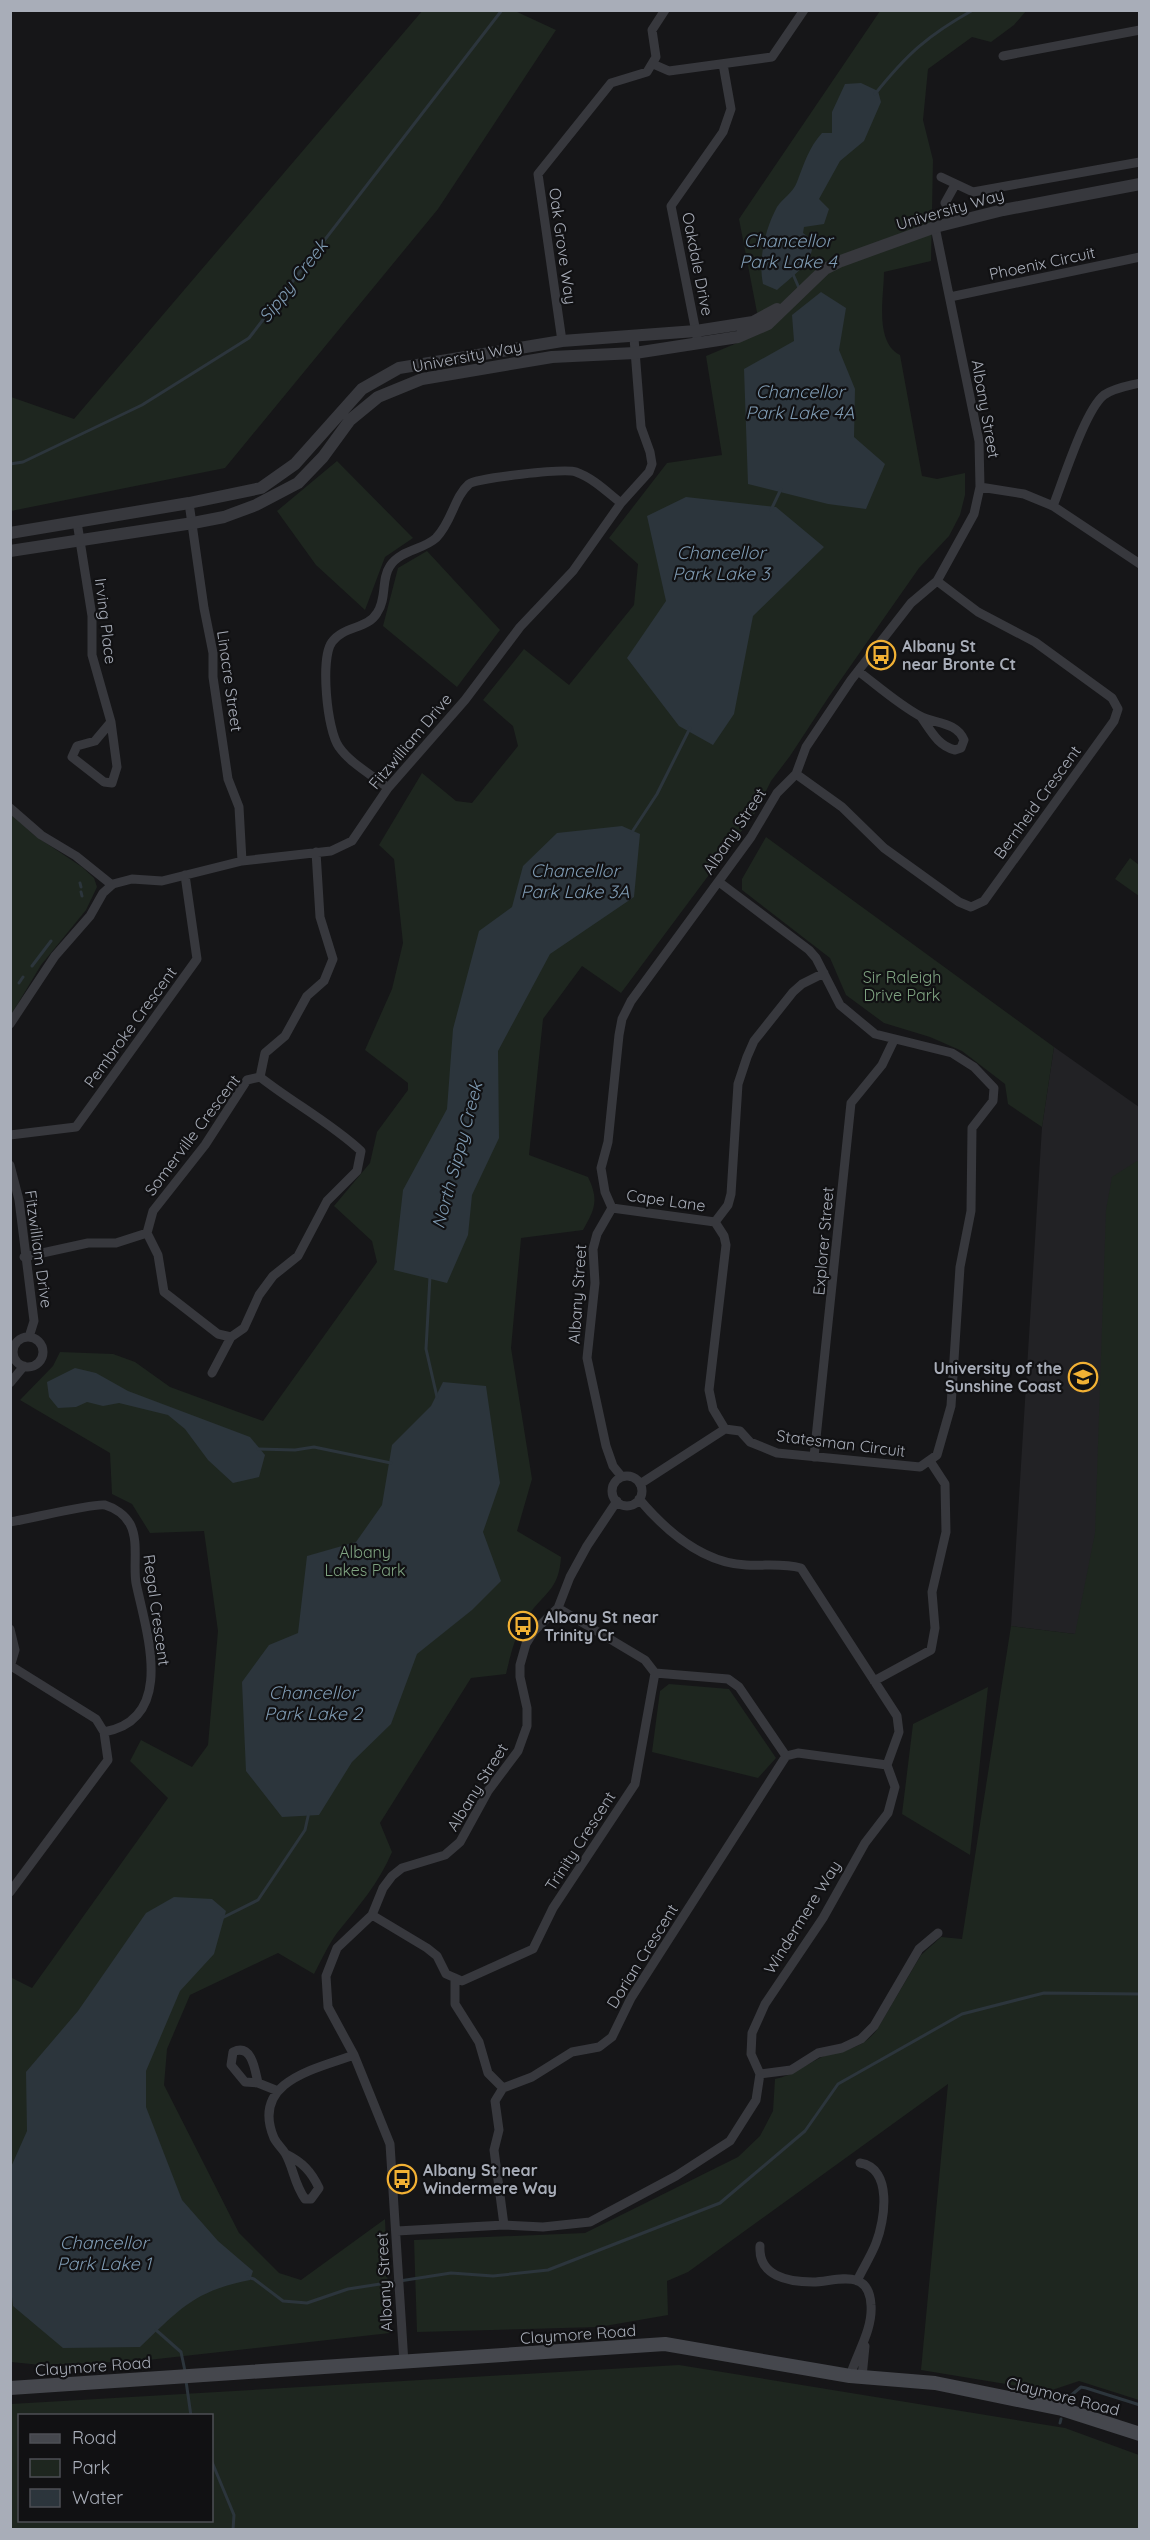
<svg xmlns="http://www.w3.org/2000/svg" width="1150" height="2540" font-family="Quicksand,sans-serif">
<rect width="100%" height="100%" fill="#161618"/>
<path fill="#222225" d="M1054 1047 1139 1107V1642L1011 1626 1042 1127Z"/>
<path fill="#1e261f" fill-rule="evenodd" d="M423 10 515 11 556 30 438 209 225 468 11 511V397L74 419Z
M880 11H1026L1014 25 991 42 972 37 928 69 923 120 933 160 931 261 884 272C884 296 874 342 900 355L922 476 937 479 965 473V495L960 515 949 536 919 568 828 698 790 756 771 781 755 813 621 993 582 966 543 1019 529 1155 588 1177C599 1200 595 1209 583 1230L521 1238 511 1348 532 1479 517 1531 561 1557C559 1588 547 1591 530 1613 516 1630 511 1653 506 1674L471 1678 380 1823 392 1852C379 1883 358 1907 337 1933 328 1945 321 1961 314 1974L278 1953 190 1995 167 2049 164 2085 239 2233 279 2273 301 2280 385 2219 390 2333 139 2361 41 2365 11 2362 10 1977 32 1988 168 1798 130 1761 141 1740 192 1767 208 1745 218 1631 204 1531 150 1533 132 1504 112 1494 110 1453 20 1400 53 1366 60 1352 113 1354 135 1362 170 1387 263 1421 377 1262 372 1241 334 1206 370 1163 377 1132 408 1090V1083L365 1050 392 989 403 943 394 859 379 845 422 773 456 801 472 803 518 746 513 726 483 700 524 649 569 685 634 605 638 564 609 538 667 463 722 455 706 356 761 333 739 219Z
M337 461 413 538 385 557 365 610 316 565 277 511Z
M427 551 500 630 457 687 383 626 398 568Z
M11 814 34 835 82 867 94 878 97 887 86 910 41 965 11 1015Z
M766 837 1054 1047 1042 1127 1008 1104 1005 1084 962 1051 930 1037 884 1023 846 995 830 958 742 890V879Z
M1130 858 1139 865V896L1115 879Z
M1137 1161H1139V2400L1079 2381 1049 2391 921 2370 948 2084 688 2272 667 2281 668 2315 599 2327 417 2332 414 2240 585 2233 738 2157 760 2136 773 2111 775 2079C792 2076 803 2066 818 2059 840 2047 857 2054 876 2031L921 1955 941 1937 962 1939 1011 1626 1075 1634 1095 1533 1106 1210 1112 1177Z
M669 1684 729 1689 776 1758 758 1778 652 1752 660 1691Z
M988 1687 970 1855 902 1814 913 1724Z
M679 2365 1065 2428 1139 2455V2529H11V2404ZM20 2416H212V2520H20Z"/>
<path fill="#2c353c" d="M861 83 878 91 881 102 864 141 840 161 819 199 829 209 824 224 804 227 803 233C830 251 790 278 777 290L763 284C758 260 765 229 777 207 783 198 793 193 797 182 804 164 809 147 822 133H832V112L845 84Z
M821 292 846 308 839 350 855 389 854 437 885 464 866 509 828 504 748 484 744 369 794 341 792 315Z
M686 497 776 507 824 547 753 616 734 714 713 745 679 726 627 658 666 601 647 516Z
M622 826 640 834 634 897 550 954 498 1051 499 1138 472 1195 468 1235 447 1283 394 1270 403 1190 447 1109 453 1029 479 931 512 907 523 866 557 833Z
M75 1368 96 1373 128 1391 250 1437 265 1455 259 1477 233 1483 208 1460 185 1429 168 1415 119 1403 103 1406 87 1402 76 1407 58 1408 49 1397 47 1382Z
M443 1382 486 1386 500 1483 483 1532 501 1581 472 1610 417 1654 391 1724 352 1762 319 1815 282 1817 246 1771 242 1682 269 1645 298 1633 307 1556 356 1542 382 1505 392 1445 431 1406Z
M174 1897 212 1899 226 1911 214 1954 180 1991 146 2071V2107L182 2200 218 2241 253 2271 250 2280C194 2291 180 2309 140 2347L63 2348 13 2306 11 2289V2167L27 2131 26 2072 78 2011 146 1913Z"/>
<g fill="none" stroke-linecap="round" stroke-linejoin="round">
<path stroke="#2c353c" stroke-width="3" d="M875 94C907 54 928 35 973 10
M792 272 799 288
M10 464 23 462 142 405 249 338 502 10
M771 510 781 489
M632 832 657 794 690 728
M80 883 81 887
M81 892 82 896
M32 966 51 941
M19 983 23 977
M430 1276 426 1349 437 1397
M258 1449 295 1450 314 1447 391 1463
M222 1918 258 1900 305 1830 309 1812
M247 2277 254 2279 283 2301 307 2303 348 2289 451 2273 493 2276 548 2270 720 2203 805 2131 838 2084 962 2014 1044 1993 1140 1994
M156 2330 181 2352 185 2371
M186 2381 191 2416
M1069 2397 1081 2387 1086 2388 1140 2405
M1060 2423 1061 2419
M212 2462 234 2515 233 2530"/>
<path stroke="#37383d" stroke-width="9" d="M1003 56 1140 30
M653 64 669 71 772 57 804 10
M941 177 973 192 1140 162
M945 203 955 185
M950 297 1140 257
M697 337 671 206 723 132 731 109 723 64
M562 341 538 174 611 83 647 72 656 57 652 30 665 10
M980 487 1024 494 1053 506 1140 564
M189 503 204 608 213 653V677L228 779 239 807 242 861
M1053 506C1063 481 1085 410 1104 395 1114 388 1128 386 1140 383
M77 522 92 616V655L111 722 117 767 112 783 104 782 72 757 77 746 95 741 111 722
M858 671C878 686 898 704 920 716 934 724 956 721 964 740L961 748 955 750C938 746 931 731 921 717
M796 774 842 807 884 848 959 902 971 907 984 901 1114 721 1118 709 1112 698 1035 642 978 612 937 581
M388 788C372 775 350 763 339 747 327 731 320 658 332 642 343 626 368 629 377 613 387 599 381 579 390 566 400 550 423 550 436 538 452 522 454 497 469 484 477 478 565 468 576 472 593 478 607 492 621 503
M10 808 41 835 76 856 112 885
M719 882 809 950 816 958 840 1005 875 1034 952 1053 974 1067 994 1088 993 1101 972 1128 971 1211 960 1267 951 1406 937 1455 920 1467 777 1453 750 1442 740 1431 725 1429 713 1409 709 1390 726 1245 724 1236 715 1222 728 1205 731 1194 738 1084 747 1057 754 1041 793 992 802 984 824 973
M10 1024 55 956 90 916 103 893 113 884 132 879 162 881 242 861 331 851 352 841 388 788 465 700 520 627 573 571 621 503 649 472 652 464 650 452 641 427 634 338
M260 1077 265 1053 285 1036 307 996 324 981 333 959 320 917 316 852
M10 1135 76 1127 197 959 185 875
M10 1165 19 1200 34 1321 29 1337
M612 1208 715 1222
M147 1233 158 1255 164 1292 218 1334 231 1337 244 1328 259 1295 273 1276 298 1256 327 1201 357 1171 361 1151C331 1123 293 1103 260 1077
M147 1233 153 1211 205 1145 247 1080 260 1077
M24 1257 88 1243H116L147 1233
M13 1352a15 15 0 1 1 30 0a15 15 0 1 1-30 0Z
M212 1373 231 1337
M10 1383 24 1366
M814 1457 851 1103 882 1065 894 1040
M612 1491a15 15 0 1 1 30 0a15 15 0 1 1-30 0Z
M622 1477 613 1466 606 1446 587 1358 595 1283 593 1249 597 1234 612 1208 605 1192 601 1168 608 1142 619 1035 622 1019 631 1001 751 837 777 793 796 774 806 747 851 680 911 603 937 581 974 514 980 487 979 441 935 227
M640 1484 725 1429
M10 1522C30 1519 92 1503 105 1505 115 1508 125 1515 130 1524 139 1541 133 1565 136 1583 146 1631 177 1719 104 1732
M10 1629 15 1650 10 1667
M655 1673 728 1679 739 1687 786 1756
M874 1681 931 1650 935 1628 932 1592 946 1532 945 1484 930 1461
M10 1892 108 1760 104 1732 96 1719 11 1666
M372 1915 427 1948 437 1956 446 1974 462 1981 533 1949 553 1908 635 1784 655 1673 645 1660 558 1608
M455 1978V2004L479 2042 488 2073 503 2088
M760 2074 791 2070 818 2053 842 2048 861 2039 874 2026 919 1949 938 1933
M258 2083C255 2070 252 2043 233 2052L231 2065 245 2082 258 2083 278 2091
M286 2154C302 2162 311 2171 319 2188L311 2199H305C294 2184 293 2166 285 2153 282 2148 277 2144 274 2138 250 2081 316 2069 354 2055
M504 2225 494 2150 499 2130 495 2101 503 2088 532 2077 572 2052 599 2047 612 2037 631 1998 786 1756 798 1753 887 1765
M397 2231 504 2225 543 2227 590 2222 676 2176 730 2141 756 2100 760 2074 751 2054 752 2033 765 2004 823 1918 865 1843 888 1813 895 1787 887 1765 899 1732 897 1716 801 1568C782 1563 766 1566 746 1565 703 1563 666 1531 639 1499
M760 2246C758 2276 788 2282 813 2282 834 2282 869 2266 871 2305 873 2329 857 2353 850 2376
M857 2281C863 2268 871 2256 876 2243 885 2220 893 2168 860 2163
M404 2363 390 2144 354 2055 328 2007 326 1976 337 1948 372 1915 383 1888 392 1876 402 1868 445 1855 460 1842 488 1791 518 1751 527 1726V1708L520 1677V1665L526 1644 534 1631 558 1608 570 1577 587 1546 617 1501
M862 2377 865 2346"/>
<path stroke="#37383d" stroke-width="12" d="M10 533 189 503 261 488 295 464 362 389 399 368 562 341 696 331 753 322 777 309
M10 551 193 523 224 517 256 505 298 483 323 457 350 420 378 397 422 379 552 357 635 353 738 337 768 324 825 269 841 261 935 227 1003 210 1140 184"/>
<path stroke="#45474d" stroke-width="14" d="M10 2388 665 2344 850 2376 935 2383 1062 2409 1140 2434"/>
</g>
<defs>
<g id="bus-ring" transform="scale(1.5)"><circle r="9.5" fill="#111113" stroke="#f2b134" stroke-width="1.5"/><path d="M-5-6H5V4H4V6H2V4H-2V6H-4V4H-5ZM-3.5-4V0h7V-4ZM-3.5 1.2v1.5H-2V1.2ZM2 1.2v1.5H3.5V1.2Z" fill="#f2b134"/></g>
<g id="university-ring" transform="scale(1.5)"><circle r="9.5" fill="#111113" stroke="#f2b134" stroke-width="1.5"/><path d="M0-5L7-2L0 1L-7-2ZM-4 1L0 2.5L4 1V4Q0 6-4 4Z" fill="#f2b134"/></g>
</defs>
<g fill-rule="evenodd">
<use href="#bus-ring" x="881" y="655"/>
<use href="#university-ring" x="1083" y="1377"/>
<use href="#bus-ring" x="523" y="1626"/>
<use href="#bus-ring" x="402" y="2179"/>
</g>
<g text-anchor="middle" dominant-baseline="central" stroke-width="4.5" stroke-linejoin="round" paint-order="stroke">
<g font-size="16" fill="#a8adb8" stroke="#111113">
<text transform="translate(950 209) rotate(-16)">University Way</text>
<text transform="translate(563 246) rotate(82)">Oak Grove Way</text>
<text transform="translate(1042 263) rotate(-12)">Phoenix Circuit</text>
<text transform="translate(698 264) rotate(79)">Oakdale Drive</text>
<text transform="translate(467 356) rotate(-11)">University Way</text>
<text transform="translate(986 409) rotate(80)">Albany Street</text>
<text transform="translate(106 621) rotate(83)">Irving Place</text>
<text transform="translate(230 681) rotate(82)">Linacre Street</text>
<text transform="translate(410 741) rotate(-50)">Fitzwilliam Drive</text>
<text transform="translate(1037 802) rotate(-54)">Bernheid Crescent</text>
<text transform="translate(734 831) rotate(-56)">Albany Street</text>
<text transform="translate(130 1027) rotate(-54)">Pembroke Crescent</text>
<text transform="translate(192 1135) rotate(-53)">Somerville Crescent</text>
<text transform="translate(666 1200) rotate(8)">Cape Lane</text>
<text transform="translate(823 1241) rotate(-85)">Explorer Street</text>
<text transform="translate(39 1249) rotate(82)">Fitzwilliam Drive</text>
<text transform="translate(577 1294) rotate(-86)">Albany Street</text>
<text transform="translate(841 1443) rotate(7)">Statesman Circuit</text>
<text transform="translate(157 1610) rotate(82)">Regal Crescent</text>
<text transform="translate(477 1787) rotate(-58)">Albany Street</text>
<text transform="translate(580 1841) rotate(-57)">Trinity Crescent</text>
<text transform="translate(802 1917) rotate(-58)">Windermere Way</text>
<text transform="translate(642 1956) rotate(-58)">Dorian Crescent</text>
<text transform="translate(384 2282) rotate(-93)">Albany Street</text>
<text transform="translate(578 2334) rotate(-4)">Claymore Road</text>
<text transform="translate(93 2366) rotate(-4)">Claymore Road</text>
<text transform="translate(1063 2396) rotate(14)">Claymore Road</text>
</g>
<g font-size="16" font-weight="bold" fill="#a8adb8" stroke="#111113" text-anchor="start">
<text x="902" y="646">Albany St<tspan x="902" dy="18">near Bronte Ct</tspan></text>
<text x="1062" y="1368" text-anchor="end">University of the<tspan x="1062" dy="18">Sunshine Coast</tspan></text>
<text x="544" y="1617">Albany St near<tspan x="544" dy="18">Trinity Cr</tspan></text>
<text x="423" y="2170">Albany St near<tspan x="423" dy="18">Windermere Way</tspan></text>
</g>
<g font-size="16" fill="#7fa381" stroke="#111113">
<text x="902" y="977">Sir Raleigh<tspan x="902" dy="18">Drive Park</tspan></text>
<text x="365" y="1552">Albany<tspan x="365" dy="18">Lakes Park</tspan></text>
</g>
<g font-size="18" font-style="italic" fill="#7f9bb3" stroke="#111113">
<text x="788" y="240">Chancellor<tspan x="788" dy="21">Park Lake 4</tspan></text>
<text transform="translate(293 281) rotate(-52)">Sippy Creek</text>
<text x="800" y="391">Chancellor<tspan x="800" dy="21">Park Lake 4A</tspan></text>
<text x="721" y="552">Chancellor<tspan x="721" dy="21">Park Lake 3</tspan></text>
<text x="575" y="870">Chancellor<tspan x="575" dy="21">Park Lake 3A</tspan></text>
<text transform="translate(457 1155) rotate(-75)">North Sippy Creek</text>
<text x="313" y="1692">Chancellor<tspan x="313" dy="21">Park Lake 2</tspan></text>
<text x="104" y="2242">Chancellor<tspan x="104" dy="21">Park Lake 1</tspan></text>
</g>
</g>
<rect width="1150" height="2540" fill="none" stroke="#a8adb8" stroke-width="24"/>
<rect x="18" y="2414" width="195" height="108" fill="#111113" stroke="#4d4f55" stroke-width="1.5"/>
<rect x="30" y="2434" width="30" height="9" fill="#45474d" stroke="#4d4f55" stroke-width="1.5"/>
<text x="72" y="2444" font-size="18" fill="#a8adb8">Road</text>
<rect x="30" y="2459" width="30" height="18" fill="#1e261f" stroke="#4d4f55" stroke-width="1.5"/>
<text x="72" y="2474" font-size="18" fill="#a8adb8">Park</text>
<rect x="30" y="2489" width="30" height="18" fill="#2c353c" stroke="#4d4f55" stroke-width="1.5"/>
<text x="72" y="2504" font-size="18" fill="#a8adb8">Water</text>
</svg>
